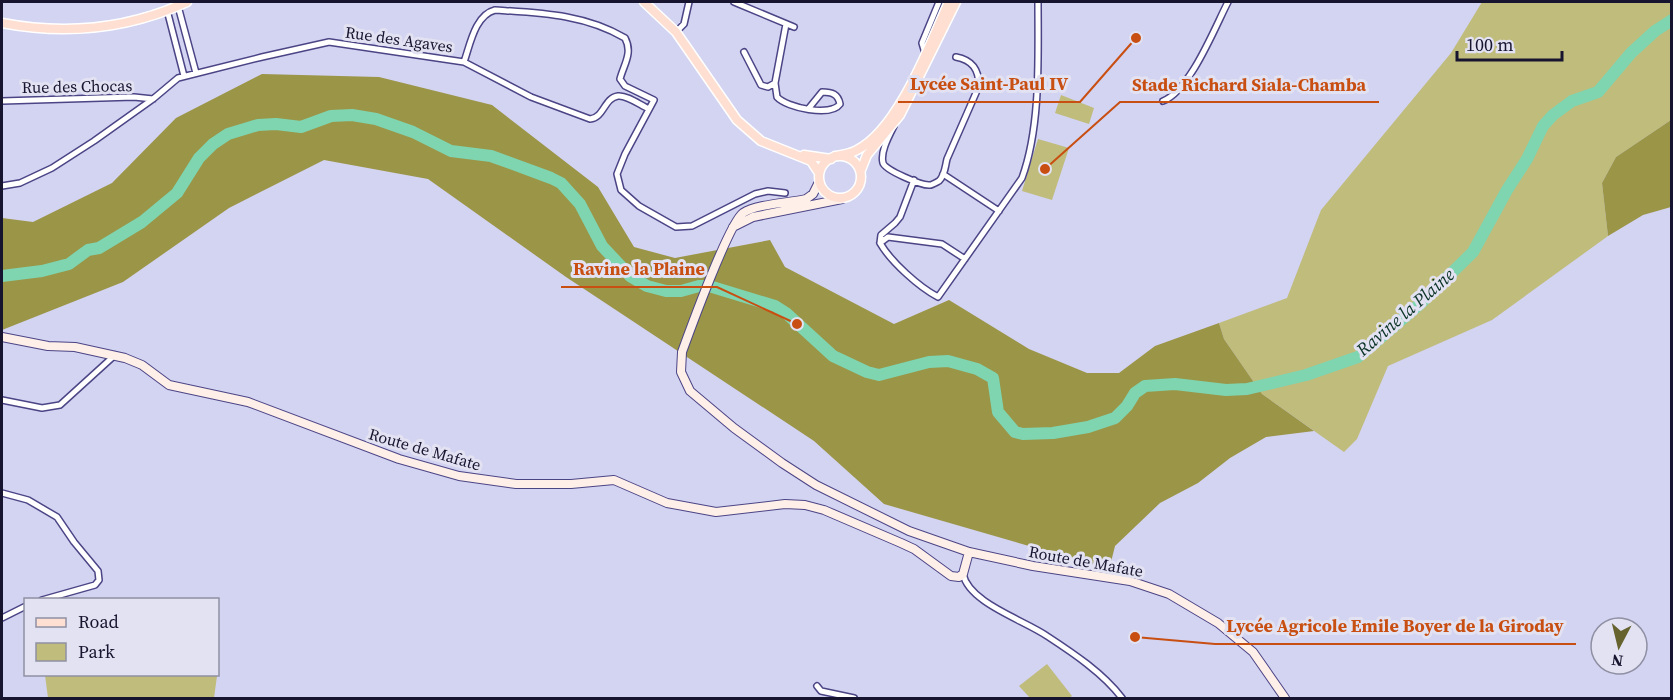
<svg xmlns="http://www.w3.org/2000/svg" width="1673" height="700" font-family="'Source Serif 4',serif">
<rect width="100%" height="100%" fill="#d3d3f2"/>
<path fill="#c0bc7c" d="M1482 2H1671V120L1616 157 1602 183 1608 236 1492 320 1388 366 1357 439 1344 452 1262 394 1224 339 1219 323 1287 298 1321 210 1451 53Z
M1061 95 1094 108 1089 124 1055 113Z
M1038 139 1069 148 1052 200 1022 191Z
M1047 664 1072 696 1069 698H1030L1019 686Z
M199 675 217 676 214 698H48L45 675Z"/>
<path fill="#9b9547" d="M262 74 379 77 492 105 598 187 634 247 675 258 770 240 785 267 894 324 949 300 1029 349 1087 373H1119L1155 346 1219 323 1224 339 1262 394 1314 431 1266 437 1230 458 1198 483 1160 503 1115 546 1111 562 1091 564 884 504 814 441 566 277 428 179 324 160 229 208 123 282 2 330V218L33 222 112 183 176 118Z
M1671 120V207L1643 215 1608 236 1602 183 1616 157Z"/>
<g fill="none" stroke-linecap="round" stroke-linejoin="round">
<path stroke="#7ed5b0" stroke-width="12" d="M2 276 42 271 69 264 88 250 99 248 142 222 177 193 199 158 213 144 228 134 258 125 276 124 301 127 331 116 352 115 376 119 413 132 451 151 491 156 551 178 561 183 580 204 602 246 630 276 647 286 666 291H681L699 286H709L775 306 786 313 833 356 867 372 879 375 929 362 948 361 977 369 993 378 998 412 1015 432 1023 434 1053 433 1088 427 1115 418 1127 406 1135 393 1145 386 1175 384 1226 390 1247 389 1306 375 1358 357 1420 304 1473 252 1507 190 1527 159 1543 126 1553 115 1572 101 1598 92 1631 53 1655 31 1672 20"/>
<g stroke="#4b4586" stroke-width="8">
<path id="minor" d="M734 2 794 27
M178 6 196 73
M167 10 184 76
M786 24 775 83 777 97C787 108 831 117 840 104 838 94 832 92 822 92L809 108
M676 32 684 24 689 2
M744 52 761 85 768 87 775 83
M925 53 922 43 939 2
M464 62C470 45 475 15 495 10 540 13 584 14 625 38 633 53 624 64 620 79L625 86 654 100 625 154 617 174 621 190 639 206 676 227 692 226 755 194 768 191 785 193
M2 101 134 97 153 99
M1163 101C1190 91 1215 27 1228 2
M894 126C889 136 880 152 883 163 885 170 922 186 930 185 932 185 937 182 939 181 945 175 945 167 947 159L979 86C979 69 972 60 956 57
M943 174 999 211
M914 180 900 217 895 223 881 235 880 243C891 262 919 287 938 297L1022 178C1041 126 1038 57 1038 2
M2 186 20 183 52 168 94 141 153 99 178 78 262 57 329 42 464 62 531 97 590 119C604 118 604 98 618 96 627 95 640 105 649 109
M880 243 888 237 942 244 965 259
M2 400 42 408 60 405 115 355
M2 493 28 500 57 517 74 542 98 571 99 580 95 585 42 600
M963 574C969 603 1024 620 1047 636 1073 653 1103 673 1122 698
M2 618 26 606
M817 686 821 691 854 698"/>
</g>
<g stroke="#4b4586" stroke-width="10">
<path id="secondary" d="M819 182 813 194 806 199C789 203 757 204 743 213 729 223 690 330 682 352L681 372 690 391 734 428 782 463 816 485 909 531 969 552 1033 566 1130 581 1169 594 1218 623 1253 652 1285 698
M733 227 753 217 842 199
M2 337 48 346 75 347 125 358 142 365 169 385 248 402 399 459 459 476 516 484H571L614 480 667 503 716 512 785 504 805 505 824 510 901 543 914 549 951 576 959 577 963 574 969 552"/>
</g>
<g stroke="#fff" stroke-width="11">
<path id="primary" d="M644 2 676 32 737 120 761 141 811 161 819 173
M2 23C65 35 128 29 187 2
M804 155 831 159
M819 177a21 21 0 1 1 42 0a21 21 0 1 1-42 0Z
M835 156C842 155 850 154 857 150 899 129 930 43 949 2
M861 170 867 155 900 115 956 2"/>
</g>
<use href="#minor" stroke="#fff" stroke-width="5"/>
<use href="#secondary" stroke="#feefe8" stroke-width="8"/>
<use href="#primary" stroke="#fedfd2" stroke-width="8"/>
</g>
<g text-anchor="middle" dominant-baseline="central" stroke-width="6" stroke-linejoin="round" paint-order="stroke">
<g font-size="16" fill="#16142f" stroke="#e2e2f2">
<text transform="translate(399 39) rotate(8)">Rue des Agaves</text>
<text transform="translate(77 86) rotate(-1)">Rue des Chocas</text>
<text transform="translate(425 449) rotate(16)">Route de Mafate</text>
<text transform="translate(1086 561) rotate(10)">Route de Mafate</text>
</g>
<g font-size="18" font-style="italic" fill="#0a3224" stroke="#e2e2f2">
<text transform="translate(1405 312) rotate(-41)">Ravine la Plaine</text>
</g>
</g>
<path fill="none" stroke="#c84f11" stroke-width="2" d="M1136 38L1080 102H898M1045 169L1120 102H1379M797 324L717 287H561M1135 637L1215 644H1576"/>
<g fill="#c84f11" stroke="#e2e2f2" stroke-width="2">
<circle cx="1136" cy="38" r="6"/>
<circle cx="1045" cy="169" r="6"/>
<circle cx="797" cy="324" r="6"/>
<circle cx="1135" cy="637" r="6"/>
</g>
<g font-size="18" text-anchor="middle" font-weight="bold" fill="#c84f11" stroke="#e2e2f2" stroke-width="6" stroke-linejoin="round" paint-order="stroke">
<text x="989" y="90">Lycée Saint-Paul IV</text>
<text x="1249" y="91">Stade Richard Siala-Chamba</text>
<text x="639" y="275">Ravine la Plaine</text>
<text x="1395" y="632">Lycée Agricole Emile Boyer de la Giroday</text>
</g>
<rect width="1673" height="700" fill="none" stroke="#16142f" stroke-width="6"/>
<rect x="24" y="598" width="195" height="78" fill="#e2e2f2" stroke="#9090a4" stroke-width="1.5"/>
<rect x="36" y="618" width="30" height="9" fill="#fedfd2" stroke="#9090a4" stroke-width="1.5"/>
<text x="78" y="628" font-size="18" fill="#16142f">Road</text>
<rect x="36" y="643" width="30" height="18" fill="#c0bc7c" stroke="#9090a4" stroke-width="1.5"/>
<text x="78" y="658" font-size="18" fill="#16142f">Park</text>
<g transform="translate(1619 646) rotate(187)"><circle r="28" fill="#e2e2f2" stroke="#9090a4" stroke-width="1.5"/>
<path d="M0-4.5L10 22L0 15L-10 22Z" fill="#67632f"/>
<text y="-9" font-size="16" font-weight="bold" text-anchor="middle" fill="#16142f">N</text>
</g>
<path d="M1457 51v9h105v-9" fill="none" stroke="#16142f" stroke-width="3"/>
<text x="1466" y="51" font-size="18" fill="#16142f" stroke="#e2e2f2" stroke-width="4.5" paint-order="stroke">100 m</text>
</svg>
